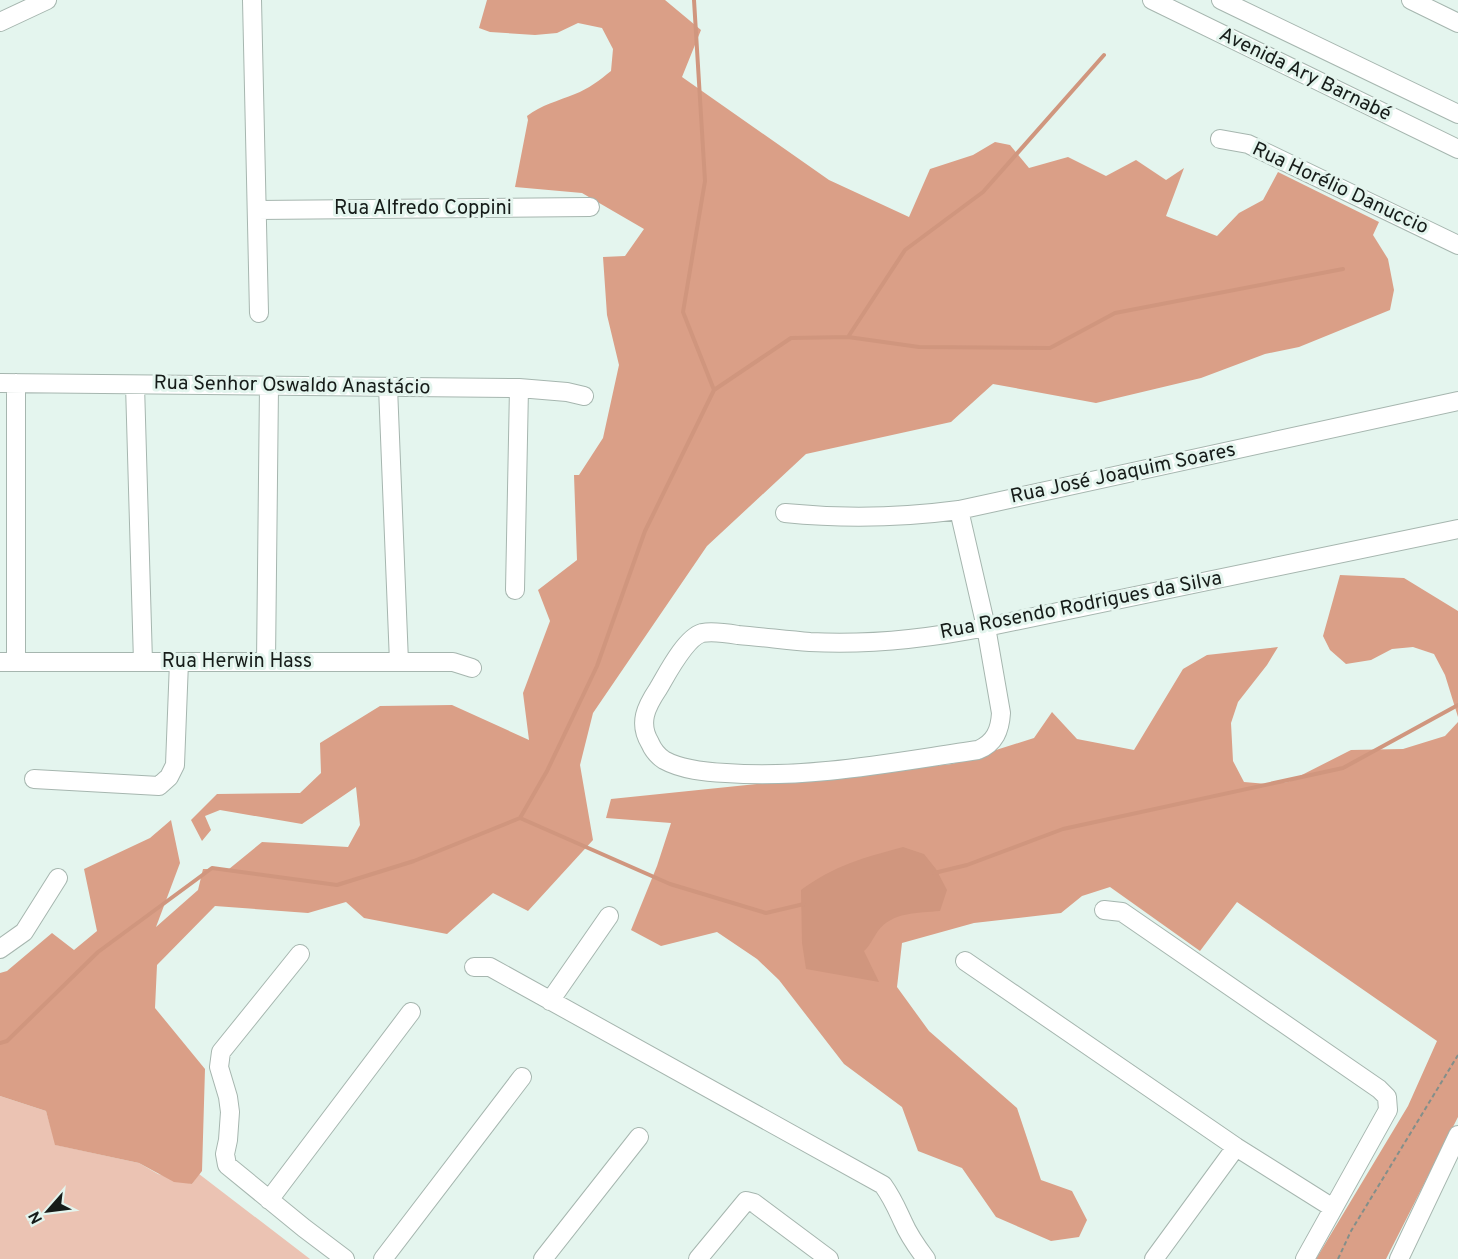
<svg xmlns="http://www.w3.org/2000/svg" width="1458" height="1259" font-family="Overpass,sans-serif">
<rect width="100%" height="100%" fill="#e4f5ee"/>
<path fill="#ebc3b3" d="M0 1096 46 1111 56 1145 139 1163 158 1174 192 1184 199 1174 310 1259H0Z"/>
<path fill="#da9f87" d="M487 0H665L701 30 682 77 829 180 909 217 930 169 973 155 995 142 1010 145 1029 168 1068 157 1106 176 1136 160 1166 180 1184 168 1166 216 1217 236 1239 213 1263 200 1278 172 1379 222 1373 235 1388 259 1394 290 1390 310 1299 347 1265 354 1201 378 1096 403 993 384 951 422 806 454 707 546 593 713 580 765 593 840 528 911 493 893 447 934 364 918 346 902 308 913 215 906 157 965 155 1008 205 1069 202 1171 192 1184 174 1182 139 1163 55 1145 46 1111 0 1096V973L7 971 52 933 74 950 97 931 84 869 150 838 171 820 180 863 156 927 198 890 203 869H229L262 842 348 847 360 825 356 787 302 824 220 810 205 816 211 830 202 841 191 820 217 794 300 793 321 773 320 743 380 706 452 705 529 740 523 693 550 621 538 590 577 560 574 475H579L603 438 619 365 607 315 603 257 625 256 644 229 582 193 515 187 528 120 527 116C541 105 558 101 575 94 588 89 600 80 611 71L613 49 602 28 578 23 557 33 535 35 490 32 479 28Z
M1340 575 1404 578 1458 611V717L1445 675 1434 654 1413 647 1392 649 1371 660 1346 664 1330 650 1323 636Z
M1278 647 1267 665 1238 702 1231 723 1233 761 1244 782 1267 784 1288 782 1351 750 1403 749 1445 736 1458 722V1117L1386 1259H1316L1408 1106 1437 1041 1237 902 1200 951 1110 887 1082 896 1061 913 974 923 902 943 897 987 929 1031 1017 1108 1041 1180 1072 1191 1087 1220 1079 1237 1051 1241 996 1217 962 1168 918 1151 902 1107 844 1064 779 980 757 959 717 932 661 946 631 930 657 866 671 823 606 818 611 799 952 764 1034 738 1052 712 1077 739 1134 750 1183 669 1207 655Z"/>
<path fill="#d0967e" d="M903 847 924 854 936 869 947 890 940 911C918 913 892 912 878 931 873 938 870 946 864 951L879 982 806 969 802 943 801 890C835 865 863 858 903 847Z"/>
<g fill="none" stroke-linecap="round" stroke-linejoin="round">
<path stroke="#d0967e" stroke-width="4" d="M694 0 705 181 683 312 714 390
M848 337 905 250 983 192 1104 55
M520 818 547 771 597 666 645 531 714 390 791 338 848 337 919 347 1050 348 1115 313 1343 269
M934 873 967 865 1063 829 1343 768 1458 705
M0 1043 7 1041 98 952 212 868 337 885 414 861 520 818 670 884 766 913 804 904"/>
<g stroke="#a6b6af" stroke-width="20">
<path id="minor" d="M252 0 259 313
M1152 0 1458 149
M1221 0 1458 114
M1411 0 1458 23
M0 22 47 0
M1220 139 1248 144 1458 245
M257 210 590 207
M0 383 519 388 567 392 584 396
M16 383V662
M135 385 143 662
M388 387 399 662
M959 510 986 627 1001 713C1000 730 995 743 978 750 894 762 811 779 726 773 706 772 682 770 664 760 658 756 653 750 650 743 638 723 646 707 658 689 667 674 685 638 702 633 713 631 726 633 738 635 762 637 786 640 810 642 866 645 931 638 986 627L1458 529
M785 513C845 519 899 518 959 510L1458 401
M515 590 519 388
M0 662H453L472 668
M266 662 269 386
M34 779 159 786 169 777 175 765 179 662
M1104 910 1122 912 1379 1089 1387 1097 1388 1110 1305 1259
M0 949 24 932 58 878
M300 954 221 1052 219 1067 228 1097 230 1112 228 1140 225 1154 227 1165 304 1228 345 1259
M965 961 1236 1147 1333 1208
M474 967H490L883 1185C893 1199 896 1207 903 1222 909 1236 917 1247 926 1259
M550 1001 609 916
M269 1200 411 1012
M383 1259 522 1077
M543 1259 639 1137
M698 1259 746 1201 754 1203 829 1259
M1154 1259 1236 1147
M1399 1259 1458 1135"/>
</g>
<path stroke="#838f8a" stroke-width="2" stroke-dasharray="4.5 3" stroke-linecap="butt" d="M1338 1259 1351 1231 1458 1055"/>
<use href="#minor" stroke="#fff" stroke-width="18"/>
</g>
<g text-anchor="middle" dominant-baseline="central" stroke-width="6" stroke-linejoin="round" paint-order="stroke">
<g font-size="20" fill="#161c19" stroke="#e4f5ee">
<text transform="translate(1305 75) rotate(26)">Avenida Ary Barnabé</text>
<text transform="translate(1340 189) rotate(25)">Rua Horélio Danuccio</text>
<text x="423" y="209">Rua Alfredo Coppini</text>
<text transform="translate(292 386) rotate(1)">Rua Senhor Oswaldo Anastácio</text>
<text transform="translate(1123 474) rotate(-12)">Rua José Joaquim Soares</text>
<text transform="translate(1081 606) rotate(-11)">Rua Rosendo Rodrigues da Silva</text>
<text x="237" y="662">Rua Herwin Hass</text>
</g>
</g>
<g transform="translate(48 1211) rotate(242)" stroke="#e4f5ee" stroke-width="4.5" paint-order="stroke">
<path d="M0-4.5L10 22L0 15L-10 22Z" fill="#161c19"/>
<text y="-9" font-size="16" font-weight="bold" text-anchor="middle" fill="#161c19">N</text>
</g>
</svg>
